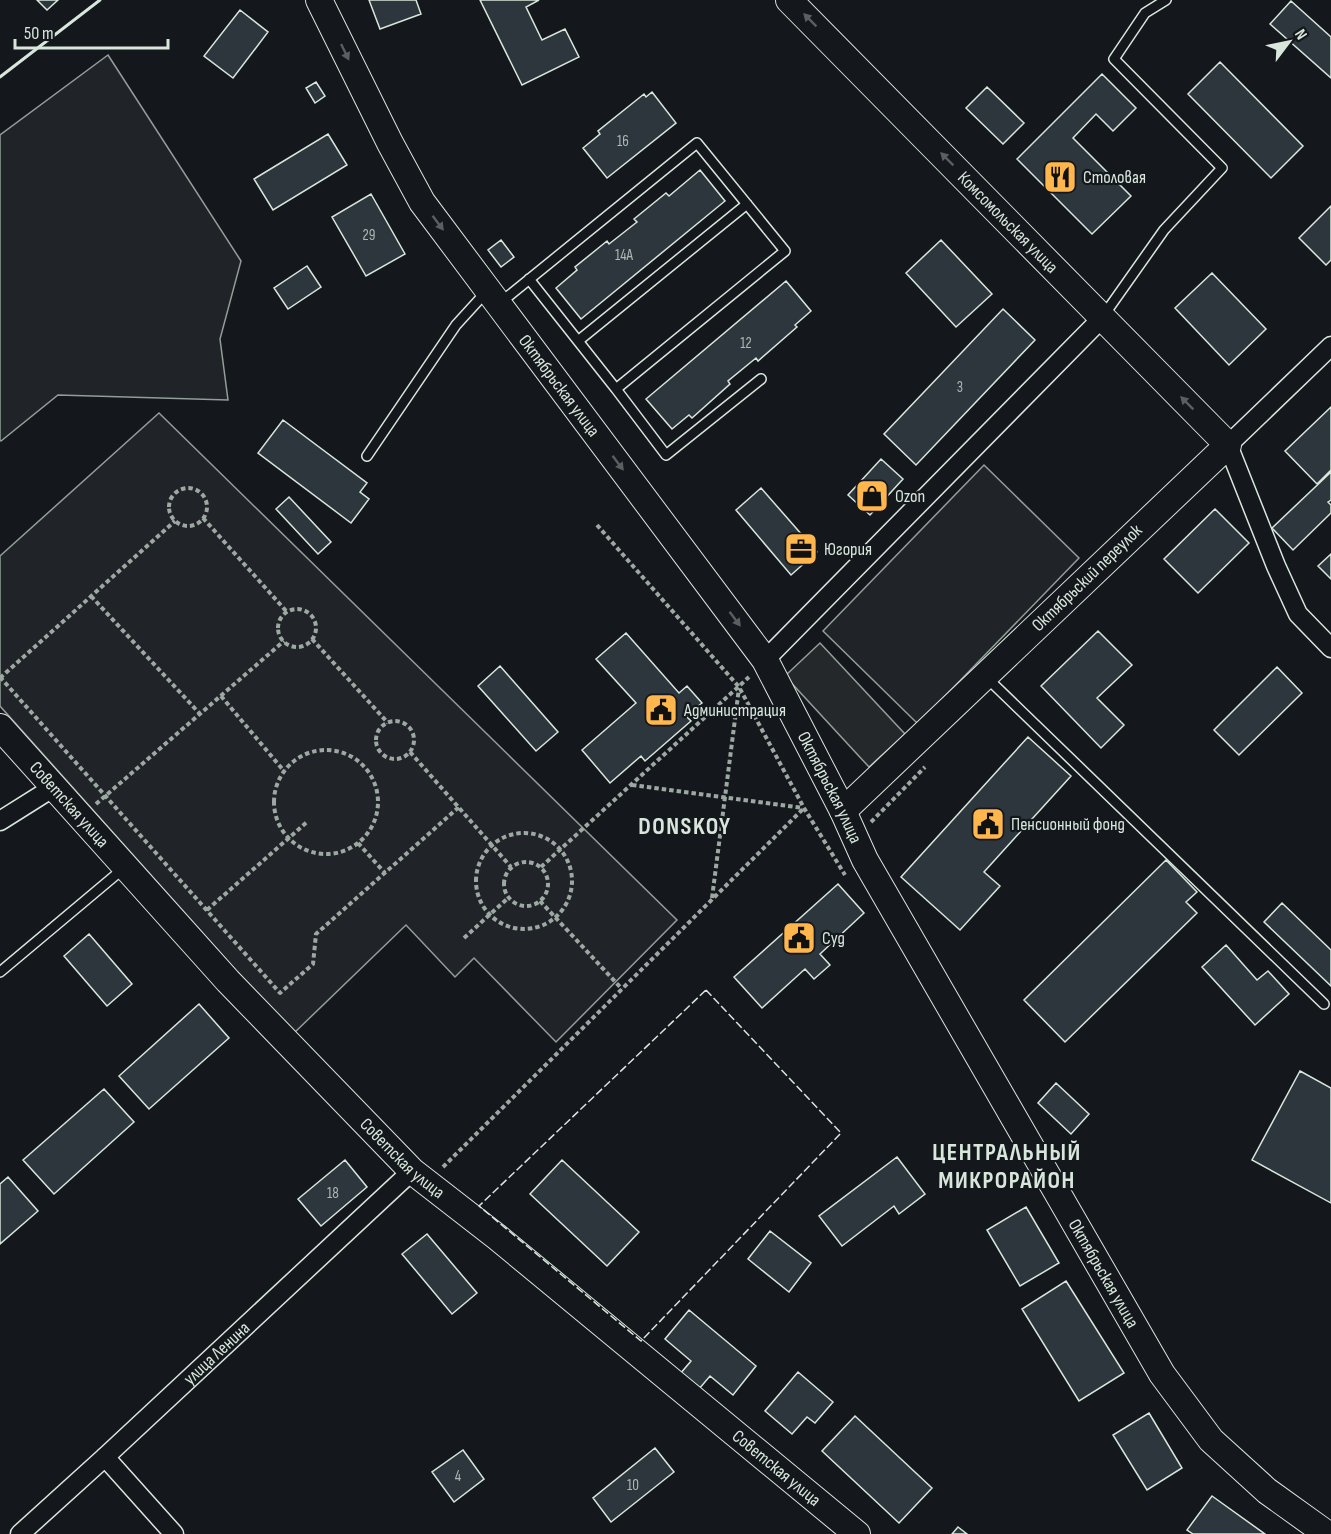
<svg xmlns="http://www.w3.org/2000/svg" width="1331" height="1534" font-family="'Sofia Sans Condensed',sans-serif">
<rect width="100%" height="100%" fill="#14181c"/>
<path fill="#202428" stroke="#939e99" stroke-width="1.5" d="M108 55 241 261 220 339 228 400 58 395 1 441 0 440V135Z
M159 413 677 920 556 1042 474 958 455 977 406 925 293 1034 0 706V556Z
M984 465 1079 558 918 724 823 631Z"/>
<path fill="#24282b" stroke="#939e99" stroke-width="1.5" d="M820 643 905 734 869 767 785 676Z"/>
<path fill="#2c363c" stroke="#d8e6dc" stroke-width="1.5" d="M37 0H58L47 10Z
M369 0H416L421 14 380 29Z
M480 0H539L526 7 542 40 565 29 579 57 522 85Z
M1291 1 1331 37V78L1270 24Z
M240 10 268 32 233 78 204 56Z
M1220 62 1303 146 1271 178 1188 94Z
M1102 74 1136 108 1113 131 1096 114 1073 138 1131 196 1092 234 1017 159Z
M316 82 325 96 315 103 306 88Z
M987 87 1024 123 1003 144 966 108Z
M652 92 676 123 607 178 583 148 600 134 598 131 644 94 646 97Z
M328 134 347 165 273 210 254 179Z
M700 170 725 201 581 319 556 288 577 270 575 267 607 241 609 244 637 222 634 219 666 193 669 196Z
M371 194 405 254 366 276 332 217Z
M1331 206V260L1326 265 1299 238Z
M501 240 514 257 501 267 488 250Z
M941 240 992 294 956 327 906 273Z
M307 266 321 287 288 309 274 288Z
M1212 273 1266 329 1229 365 1175 308Z
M786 281 811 311 795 325 797 327 758 361 756 358 728 381 730 384 692 418 689 415 672 429 646 399Z
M1003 309 1035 340 916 465 884 434Z
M1331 407V470L1317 484 1285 451Z
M283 420 367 483 360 492 369 499 351 523 258 453Z
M881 459 903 479 870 515 848 495Z
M1331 472V500L1328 502 1331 505V513L1293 550 1272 528Z
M761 488 817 552 791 575 736 510Z
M289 497 331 542 318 554 276 509Z
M1215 509 1249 543 1198 593 1164 559Z
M1331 554V579L1318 566Z
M1098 631 1132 665 1097 698 1124 725 1101 748 1041 686Z
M626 633 679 693 687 686 702 703 686 716 691 721 645 761 641 756 610 783 582 750 636 703 596 659Z
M500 666 558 732 536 751 478 686Z
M1277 667 1302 693 1239 755 1214 730Z
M1028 737 1071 776 984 872 1000 886 960 930 901 877Z
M1166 860 1197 892 1186 902 1197 913 1065 1042 1024 1000Z
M838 884 864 913 820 954 830 965 814 979 805 969 762 1008 734 977Z
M1282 903 1331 950V986L1264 922Z
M89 934 132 984 107 1006 64 956Z
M1226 945 1257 980 1268 971 1289 994 1255 1025 1202 967Z
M199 1004 229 1038 149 1109 119 1076Z
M1300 1071 1331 1088V1203L1252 1160Z
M1056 1083 1089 1114 1071 1134 1038 1103Z
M104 1089 134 1122 54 1194 23 1160Z
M897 1157 925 1194 899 1214 894 1206 842 1246 819 1216Z
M345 1160 367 1187 321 1226 298 1199Z
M562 1160 639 1232 607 1266 530 1194Z
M8 1177 38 1211 0 1244V1184Z
M1026 1207 1059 1263 1020 1286 987 1230Z
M770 1231 811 1263 789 1292 748 1259Z
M427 1234 477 1293 452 1314 402 1254Z
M1066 1281 1124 1373 1079 1401 1022 1309Z
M689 1310 756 1366 733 1395 710 1376 699 1389 680 1374 691 1361 665 1339Z
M798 1372 833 1402 815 1423 807 1417 792 1434 765 1411Z
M1149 1413 1182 1468 1147 1490 1113 1435Z
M855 1416 932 1488 899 1523 822 1451Z
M655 1448 674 1472 611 1522 593 1498Z
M463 1450 484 1479 454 1502 432 1472Z
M1212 1496 1265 1534H1193L1187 1530Z
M958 1527 967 1534H952Z"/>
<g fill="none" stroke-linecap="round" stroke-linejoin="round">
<g stroke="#d8e6dc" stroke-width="12">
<path id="lane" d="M500 303 697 143 785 251 616 389 529 279
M1104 315 1164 230 1222 168 1114 59 1145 13 1166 0
M578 341 747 204
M616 389 666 455 761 379
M367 456 456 325 487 291
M985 676 1324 1004
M0 972 124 868"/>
</g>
<g stroke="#d8e6dc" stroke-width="21">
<g id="street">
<path d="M1331 346 1228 445 1276 566 1298 614 1331 648"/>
<path d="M765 660 1103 317"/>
<path d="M0 821 54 787"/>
<path d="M105 1457 174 1534"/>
<path id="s1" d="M20 1534 105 1457 412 1171"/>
</g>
</g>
<g stroke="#d8e6dc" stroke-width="28">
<g id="secondary">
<path id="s2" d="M319 0 390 143 422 202 765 660 843 811 865 860 1162 1374 1211 1440 1267 1491 1327 1534"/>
<path id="s3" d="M789 0 1228 445 843 811"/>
<path id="s4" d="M0 727 228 981 412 1171 497 1237 857 1534"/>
</g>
</g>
<path stroke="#9da8a2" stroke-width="4" stroke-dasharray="4.5 3" stroke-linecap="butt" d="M169 507a19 19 0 1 1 38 0a19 19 0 1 1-38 0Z
M203 518 287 612
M597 525 739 687 804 808 845 875
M91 596 200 714
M278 628a19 19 0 1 1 38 0a19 19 0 1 1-38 0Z
M312 639 388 723
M0 677 280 993 313 964 316 934 459 807
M0 678 175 521
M221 696 284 771
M376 740a19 19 0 1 1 38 0a19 19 0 1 1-38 0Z
M274 802a52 52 0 1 1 104 0a52 52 0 1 1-104 0Z
M410 752 511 867
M632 785 803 808
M96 804 284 641
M871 822 925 767
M476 881a48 48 0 1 1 96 0a48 48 0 1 1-96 0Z
M358 843 385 873
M504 884a22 22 0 1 1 44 0a22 22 0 1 1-44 0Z
M541 867 749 677
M712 898 739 688
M540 901 622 989
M207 910 307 822
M464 938 508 898
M443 1167 804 808"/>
<use href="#lane" stroke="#14181c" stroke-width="9"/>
<use href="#street" stroke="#14181c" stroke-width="18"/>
<use href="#secondary" stroke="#14181c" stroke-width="26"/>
<path stroke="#d8e6dc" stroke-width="1.5" stroke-dasharray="8 3" stroke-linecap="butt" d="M706 990 841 1133 641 1341 479 1206Z"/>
<path stroke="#d8e6dc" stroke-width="3" d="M0 77 100 0"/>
</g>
<defs><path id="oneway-solid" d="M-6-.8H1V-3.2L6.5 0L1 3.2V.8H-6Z" transform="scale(1.5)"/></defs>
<g fill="#59605f">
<use href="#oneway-solid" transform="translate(810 20) rotate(-135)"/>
<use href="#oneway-solid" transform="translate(345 52) rotate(64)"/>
<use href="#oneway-solid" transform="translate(947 159) rotate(-135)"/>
<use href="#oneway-solid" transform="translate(438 223) rotate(53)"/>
<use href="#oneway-solid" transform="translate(1187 403) rotate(-135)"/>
<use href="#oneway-solid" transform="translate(618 463) rotate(53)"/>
<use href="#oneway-solid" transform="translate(735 619) rotate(53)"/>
</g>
<defs>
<g id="restaurant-square" transform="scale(1.725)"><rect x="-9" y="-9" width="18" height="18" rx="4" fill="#ffb74d" stroke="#14181c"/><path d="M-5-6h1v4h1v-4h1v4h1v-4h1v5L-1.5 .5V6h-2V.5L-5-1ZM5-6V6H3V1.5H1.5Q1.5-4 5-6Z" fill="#111"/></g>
<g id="shop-square" transform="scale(1.725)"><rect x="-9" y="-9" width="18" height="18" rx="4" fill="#ffb74d" stroke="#14181c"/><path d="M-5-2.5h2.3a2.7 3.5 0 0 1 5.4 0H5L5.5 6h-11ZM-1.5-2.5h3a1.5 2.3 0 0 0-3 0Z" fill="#111"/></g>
<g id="office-square" transform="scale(1.725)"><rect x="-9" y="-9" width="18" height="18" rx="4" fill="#ffb74d" stroke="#14181c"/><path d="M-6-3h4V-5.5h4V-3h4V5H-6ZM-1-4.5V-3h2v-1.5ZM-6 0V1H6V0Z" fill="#111"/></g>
<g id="civic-square" transform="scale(1.725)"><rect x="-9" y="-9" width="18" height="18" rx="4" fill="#ffb74d" stroke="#14181c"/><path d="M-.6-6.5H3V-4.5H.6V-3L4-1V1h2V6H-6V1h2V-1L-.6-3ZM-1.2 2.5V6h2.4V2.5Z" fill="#111"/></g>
</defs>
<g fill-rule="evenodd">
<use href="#restaurant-square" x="1060" y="177"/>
<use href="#shop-square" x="872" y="496"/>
<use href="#office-square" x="801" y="549"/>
<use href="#civic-square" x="661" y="710"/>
<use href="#civic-square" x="988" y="824"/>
<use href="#civic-square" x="799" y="938"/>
</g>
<g text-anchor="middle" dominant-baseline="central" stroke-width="4.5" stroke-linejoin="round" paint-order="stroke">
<g font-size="15" fill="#adbab4">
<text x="623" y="141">16</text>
<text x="369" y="235">29</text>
<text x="624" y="255">14А</text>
<text x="746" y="343">12</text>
<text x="960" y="387">3</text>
<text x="333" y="1193">18</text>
<text x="458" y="1476">4</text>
<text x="633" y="1485">10</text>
</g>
<g font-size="18" fill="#d8e6dc" stroke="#14181c" text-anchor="start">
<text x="1083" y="177">Столовая</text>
<text x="895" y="496">Ozon</text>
<text x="824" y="549">Югория</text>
<text x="684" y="710">Администрация</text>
<text x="1011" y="824">Пенсионный фонд</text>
<text x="822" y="938">Суд</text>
</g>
<g font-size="18" fill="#d8e6dc" stroke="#14181c">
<text stroke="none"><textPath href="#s3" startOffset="312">Комсомольская улица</textPath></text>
<text stroke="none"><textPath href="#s2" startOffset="456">Октябрьская улица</textPath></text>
<text transform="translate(1087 578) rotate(-44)">Октябрьский переулок</text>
<text stroke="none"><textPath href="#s2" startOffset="942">Октябрьская улица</textPath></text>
<text stroke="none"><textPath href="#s4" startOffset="104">Советская улица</textPath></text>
<text stroke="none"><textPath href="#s4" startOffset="590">Советская улица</textPath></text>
<text stroke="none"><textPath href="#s2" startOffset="1500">Октябрьская улица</textPath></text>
<text stroke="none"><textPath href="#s1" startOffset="267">улица Ленина</textPath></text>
<text stroke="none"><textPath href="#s4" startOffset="1076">Советская улица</textPath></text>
</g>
<g font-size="24" font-weight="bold" letter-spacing="1.5" fill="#d8e6dc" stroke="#14181c">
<text x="685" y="826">DONSKOY</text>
<text x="1007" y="1152">ЦЕНТРАЛЬНЫЙ<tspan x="1007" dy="28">МИКРОРАЙОН</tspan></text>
</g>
</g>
<g transform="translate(1289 42) rotate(58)" stroke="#14181c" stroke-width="4.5" paint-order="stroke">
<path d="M0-4.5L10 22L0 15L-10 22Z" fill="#d8e6dc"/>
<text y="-9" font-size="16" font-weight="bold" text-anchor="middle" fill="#d8e6dc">N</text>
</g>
<path d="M15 39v9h153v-9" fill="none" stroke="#d8e6dc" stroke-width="3"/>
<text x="24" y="39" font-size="18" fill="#d8e6dc" stroke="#14181c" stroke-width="4.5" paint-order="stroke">50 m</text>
</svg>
